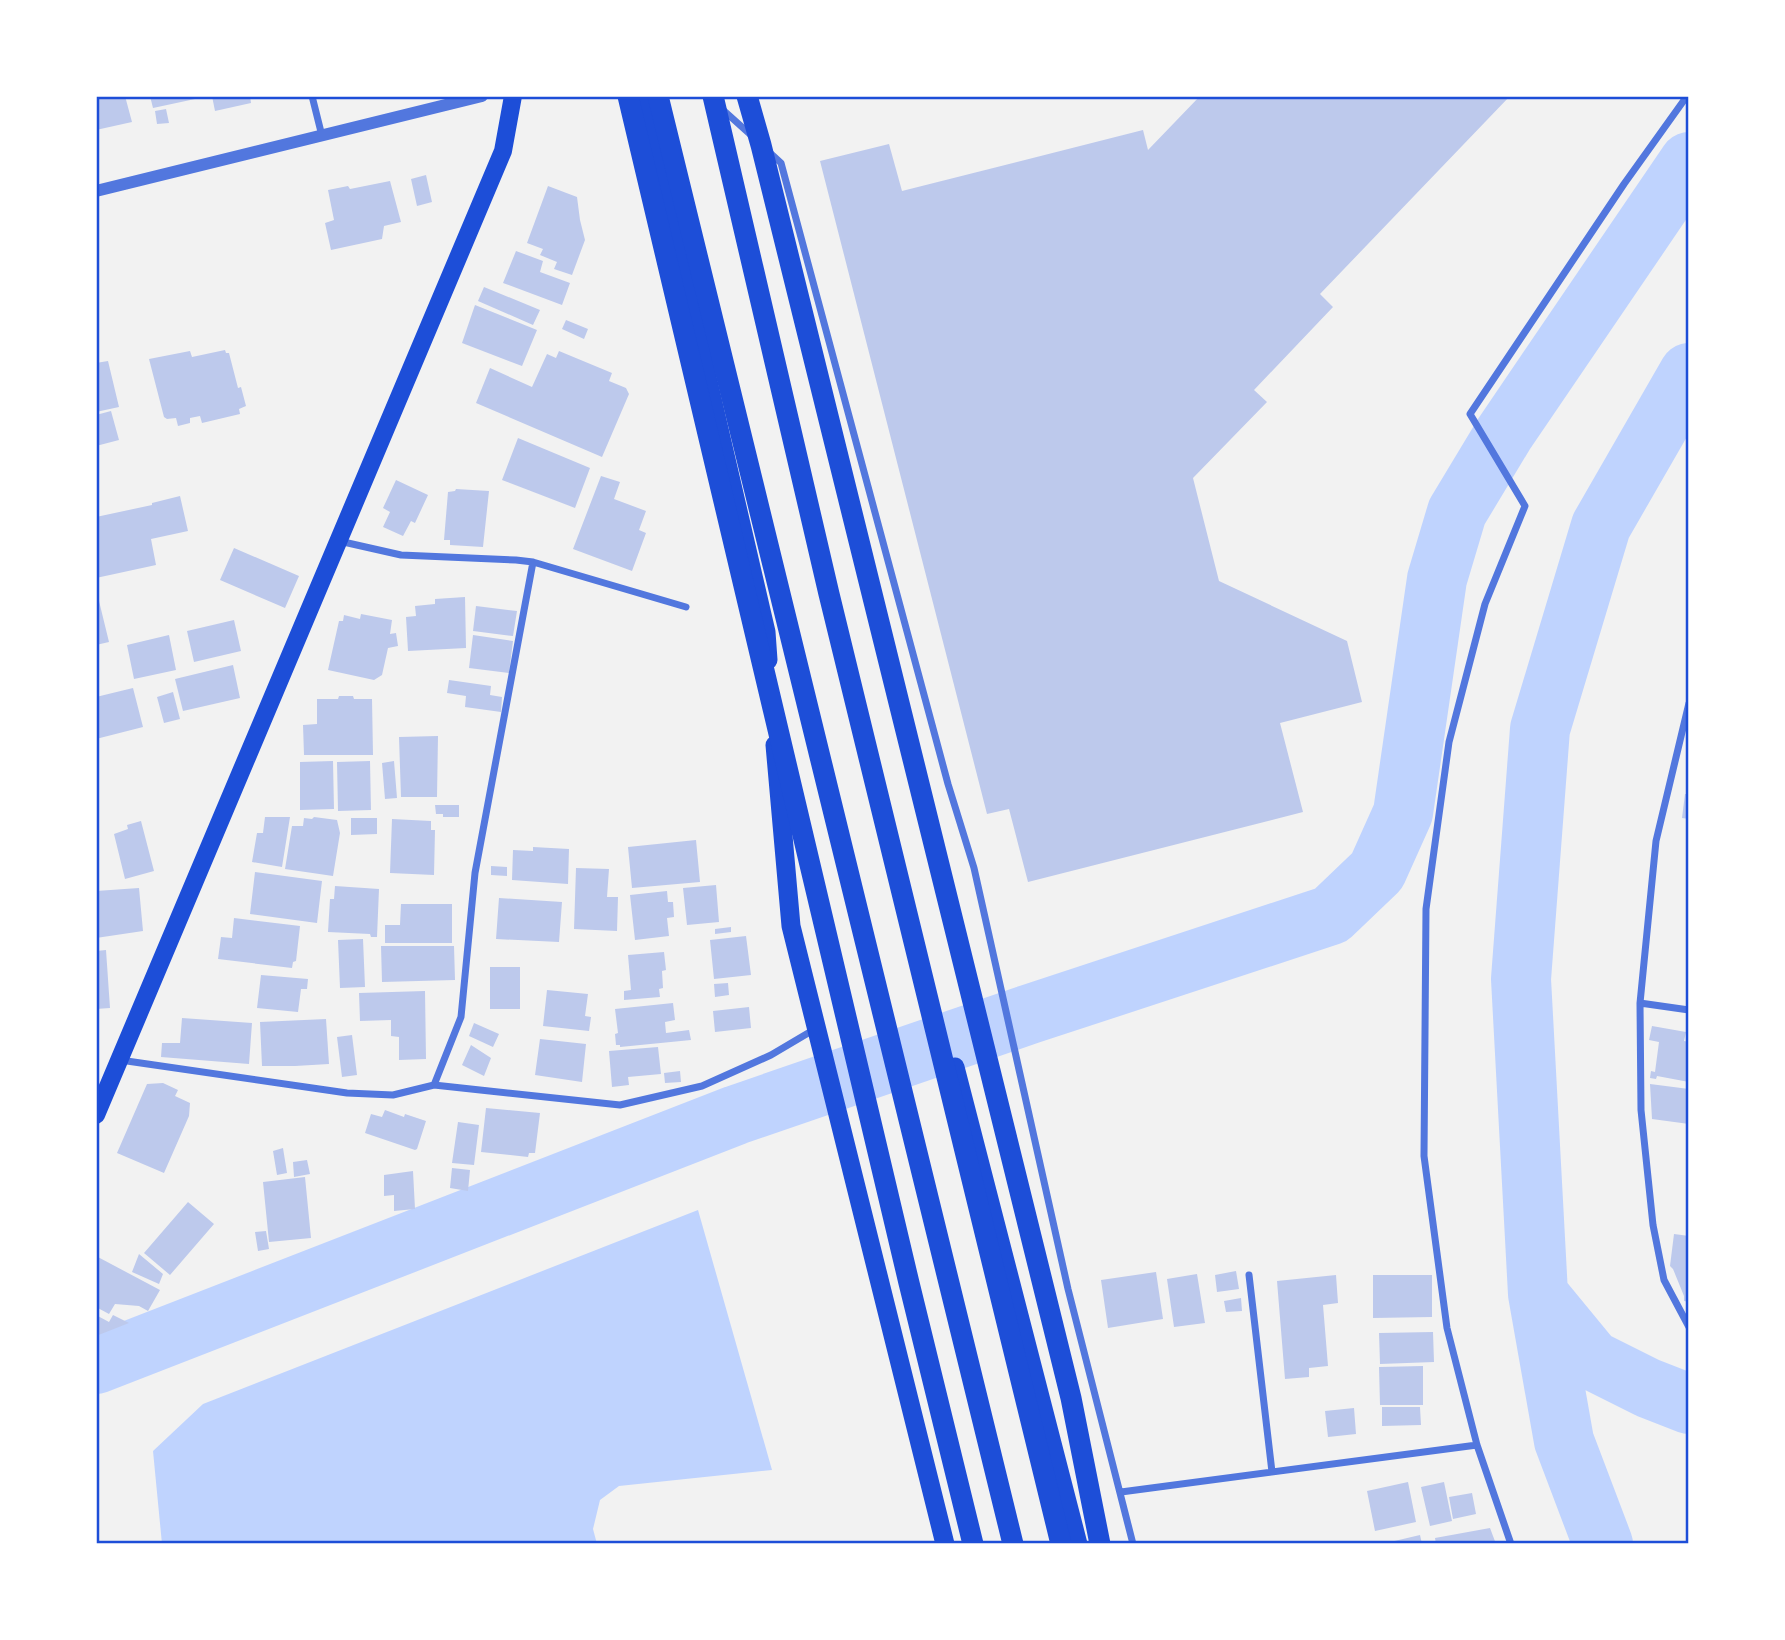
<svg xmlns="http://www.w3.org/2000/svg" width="1785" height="1640" font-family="'DM Sans',sans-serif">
<rect width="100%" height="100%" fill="#f2f2f2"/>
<path fill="#bfd3fe" d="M698 1210 772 1470 619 1486 600 1500 593 1529 597 1544H162L153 1451 203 1404Z"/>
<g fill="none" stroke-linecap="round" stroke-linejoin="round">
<path stroke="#bfd3fe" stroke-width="60" d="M1541 1298 1592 1360 1648 1388 1689 1404
M96 1364 736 1115 1030 1014 1331 915 1377 871 1403 813 1437 579 1457 512 1504 434 1689 162
M1603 1544 1564 1441 1538 1294 1521 979 1540 729 1601 526 1689 373"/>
</g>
<path fill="#bdc9ec" d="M96 96H125L132 122 96 130Z
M150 96H194L195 99 153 108Z
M212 96H250L251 103 215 111Z
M1200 96H1510L1320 294 1333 307 1254 390 1267 402 1193 478 1219 581 1347 641 1362 702 1280 723 1303 812 1028 882 1009 809 987 814 820 161 889 144 902 191 1143 130 1148 150Z
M166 109 169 123 157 124 155 111Z
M426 175 432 202 417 206 411 179Z
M390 181 401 222 384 226 382 239 331 250 325 223 334 220 328 190 348 186 350 189Z
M548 186 577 197 580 220 585 240 572 275 554 269 557 262 540 255 543 249 527 243Z
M516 251 543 261 540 272 570 283 562 305 503 283Z
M484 287 540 310 533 325 478 301Z
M475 305 537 330 522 366 462 343Z
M566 320 588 329 584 339 562 329Z
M225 350 226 353H229L238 388 241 387 246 406 239 409 240 414 202 423 200 416 190 418V423L178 426 176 418 167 419 164 417 149 359 190 351 192 357Z
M559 351 612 373 609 381 626 388 629 394 602 457 476 403 490 368 532 387 547 354 556 358Z
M108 361 119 407 96 412V363Z
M111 411 119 440 96 446V415Z
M518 438 590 468 575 508 502 480Z
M601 476 620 482 614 499 646 511 639 530 646 533 632 571 573 549Z
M396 480 428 495 415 523 411 521 403 536 383 527 390 512 383 508Z
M456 489 489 491 483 547 450 545V540H444L448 492 455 491Z
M180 496 188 531 151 539 156 565 96 578V517L152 505V503Z
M234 548 299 576 285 608 220 580Z
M465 597 466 648 408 651 406 617 416 616 415 606 435 604V599Z
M99 601 109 642 96 645V602Z
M476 606 517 611 513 636 473 631Z
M361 614 392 620 390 634 396 633 398 646 388 648 382 675 374 680 328 670 339 621H343L344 615 360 619Z
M234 620 241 651 194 662 187 631Z
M169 635 176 670 134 679 127 645Z
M473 635 513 641 509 673 469 668Z
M233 665 240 698 183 711 175 679Z
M449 680 491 686 490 695 502 697 501 712 465 707 466 696 447 693Z
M133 688 143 727 96 739V697Z
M173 692 180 719 164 723 157 697Z
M339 696H353L354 699H372L373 755H304L303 725 317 724V699H338Z
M438 736 437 797H401L399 737Z
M333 761 334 809 300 810V762Z
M370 761 371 810 338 811 337 762Z
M394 761 397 798 385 799 382 763Z
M1685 794H1689V819L1682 818Z
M435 805H459V817H443V814H436Z
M265 817H290L282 867 252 862 257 833H263Z
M314 817 337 820 340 833 333 876 285 869 292 826H303L304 818 312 819Z
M351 818H377V834L351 835Z
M392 819 431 821V830H435L434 875 390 873Z
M141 821 154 871 125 879 114 834 128 829 127 825Z
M696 840 700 882 632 888 628 847Z
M533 847 569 849 568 884 512 880 513 850 533 851Z
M491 866 507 867V876L491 875Z
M576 868 609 869 607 897H618L617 931 574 929Z
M255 872 322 881 317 923 250 914Z
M716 885 719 922 687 925 683 888Z
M335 886 379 889 377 937H371L370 934 328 932 330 899H334Z
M139 888 143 931 96 938V891Z
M667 891 668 902H673L674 917 667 918 669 936 635 940 630 895Z
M499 898 562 902 559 942 496 939Z
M401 904H452V943H385V925H400Z
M234 918 300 926 296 961 293 962 292 968 218 959 221 937 232 938Z
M731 927V932L715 934V929Z
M746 936 751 975 714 979 710 940Z
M363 939 365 987 340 988 338 940Z
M381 946H454L455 980 382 982Z
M106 950 110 1008 96 1009V951Z
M664 952 666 970 662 971 663 988 659 989 660 997 624 1000V991L631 990 628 955Z
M490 967H520V1009H490Z
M261 975 308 979 307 989H301L298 1012 257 1008Z
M728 983 729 995 715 997 714 984Z
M547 990 588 994 585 1016 591 1017 589 1031 543 1026Z
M425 991 426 1059 399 1060V1037L391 1036V1020L360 1021 359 993Z
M673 1003 675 1020 665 1022 666 1033 689 1030 691 1040 620 1047V1045H616L615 1034 618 1033 615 1009Z
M749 1007 751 1028 715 1032 713 1011Z
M182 1018 252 1023 249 1064 161 1057 162 1043H180Z
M326 1019 329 1064 295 1066H262L260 1022Z
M474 1023 499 1034 493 1047 469 1036Z
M1652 1026 1686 1032 1684 1041 1689 1042V1082L1657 1076 1656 1079 1650 1078 1651 1071 1655 1072 1659 1042 1649 1040Z
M352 1035 357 1075 342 1077 337 1037Z
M540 1039 586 1044 582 1082 535 1075Z
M471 1045 491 1058 484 1076 462 1065Z
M658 1047 661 1074 628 1077 629 1085 612 1087 609 1051Z
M680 1071 681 1082 665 1083 664 1073Z
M163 1083 178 1090 175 1096 190 1103 189 1116 164 1173 117 1153 147 1084Z
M1650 1084 1689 1089V1124L1652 1119Z
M486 1108 540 1113 535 1153H529L528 1157 481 1152Z
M385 1110 404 1117 405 1114 426 1121 417 1149 415 1150 365 1133 371 1114 382 1117Z
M458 1122 479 1125 474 1165 452 1163Z
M283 1148 287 1173 277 1175 273 1151Z
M307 1160 310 1174 294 1177 293 1162Z
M452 1168 470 1170 468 1191 450 1188Z
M413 1171 415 1209 394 1211V1195L384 1196V1175Z
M305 1177 311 1238 269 1242 263 1182Z
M188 1202 214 1224 170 1275 144 1253Z
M266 1231 269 1249 258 1251 255 1232Z
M1674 1234 1689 1236V1302L1684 1301V1296L1673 1269 1670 1266Z
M139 1254 163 1274 159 1284 132 1272Z
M96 1256 160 1290 148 1311 139 1306 115 1304 109 1314 96 1307Z
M1236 1271 1239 1289 1217 1292 1215 1275Z
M1156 1272 1163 1319 1108 1328 1101 1280Z
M1197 1274 1205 1323 1174 1327 1167 1279Z
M1336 1275 1338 1303 1323 1305 1328 1366 1309 1368V1377L1285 1379 1277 1281Z
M1373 1275H1432V1317L1373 1318Z
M1241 1298 1242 1311 1226 1312 1224 1301Z
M96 1315 109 1322 113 1315 129 1323 96 1336Z
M1433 1332 1434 1362 1380 1364 1379 1333Z
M1423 1366V1405H1380L1379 1367Z
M1382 1407H1420L1421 1425 1382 1426Z
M1354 1408 1356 1434 1328 1437 1325 1411Z
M1408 1482 1416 1522 1375 1531 1367 1491Z
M1444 1482 1452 1521 1430 1526 1421 1487Z
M1472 1493 1476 1514 1453 1519 1449 1497Z
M1490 1528 1496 1544H1436L1435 1538Z
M1420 1535 1422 1544H1386V1543Z"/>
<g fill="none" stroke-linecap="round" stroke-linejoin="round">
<path stroke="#5277de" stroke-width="7" d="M312 96 322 136
M722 109 752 136
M768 151 781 163 948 784 974 868 1068 1289 1133 1544
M339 541 401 555 516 560 533 562 686 607
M1689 703 1656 841 1640 1003 1641 1110 1653 1225 1664 1280 1689 1327
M1640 1003 1689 1010
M120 1060 347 1093 393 1095 434 1085 620 1105 702 1086 771 1055 815 1029
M434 1085 461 1017 475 873 533 562
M1249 1275 1272 1472
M1121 1492 1477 1445
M1511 1544 1477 1445 1447 1328 1424 1156 1426 909 1449 742 1485 604 1525 506 1470 414 1624 184 1687 96"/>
<path stroke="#5277de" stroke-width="12" d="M96 191 482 96"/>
<path stroke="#1d4ed8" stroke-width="18" d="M96 1115 503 151 513 96"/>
<path stroke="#1d4ed8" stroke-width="19" d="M642 96 766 632 768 660
M775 745 791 926 945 1544
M955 1067 1078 1544"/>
<path stroke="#1d4ed8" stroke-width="21" d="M628 96 909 1283 973 1544
M658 96 1013 1544
M713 96 829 594 1061 1544
M747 96 761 145 1071 1398 1100 1544"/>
</g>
<rect width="1785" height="1640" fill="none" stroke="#ffffff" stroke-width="196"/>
<rect x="98" y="98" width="1589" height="1444" fill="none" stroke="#1d4ed8" stroke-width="2.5"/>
</svg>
